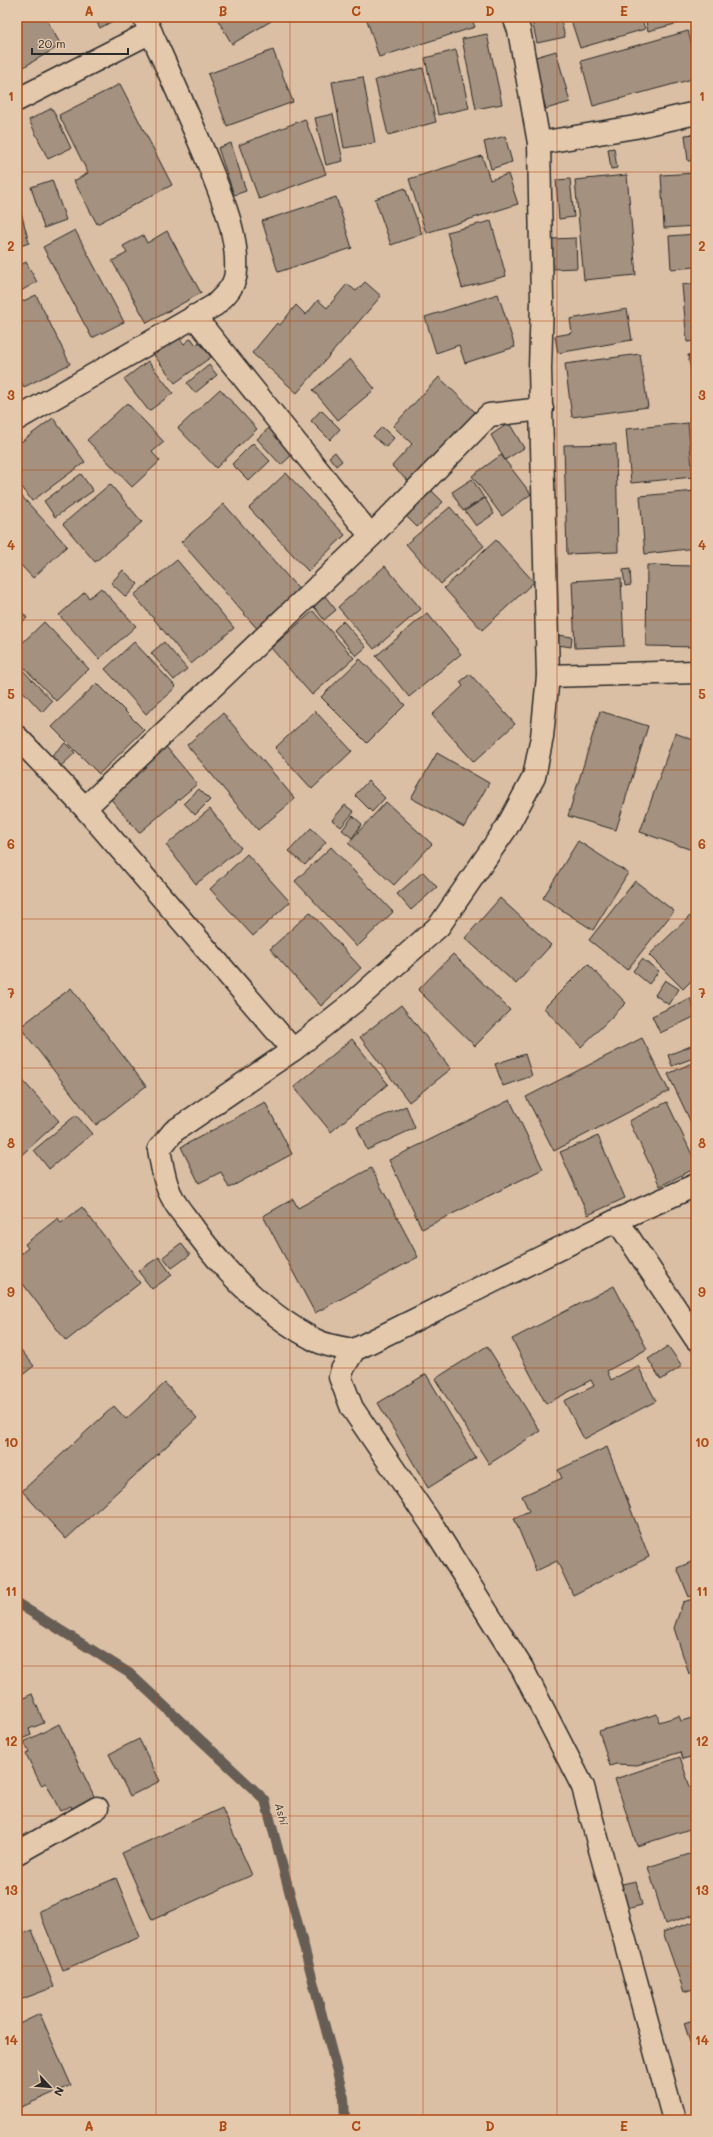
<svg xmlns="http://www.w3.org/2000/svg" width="713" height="2137" font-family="Mali,sans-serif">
<rect width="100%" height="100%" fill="#dabfa4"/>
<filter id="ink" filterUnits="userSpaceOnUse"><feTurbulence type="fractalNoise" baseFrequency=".025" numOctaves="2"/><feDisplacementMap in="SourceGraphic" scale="8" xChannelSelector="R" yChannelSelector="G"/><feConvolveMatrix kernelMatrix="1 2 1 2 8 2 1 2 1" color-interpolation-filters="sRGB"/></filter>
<g filter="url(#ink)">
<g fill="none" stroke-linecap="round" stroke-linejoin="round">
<path stroke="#665d54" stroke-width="10" d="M17 1603 129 1673 265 1800 344 2098 345 2120"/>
</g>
<path fill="#a4917f" stroke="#2b2b2b" d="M17 17H45L61 45 17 71Z
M94 17H120L100 28Z
M216 17H278L232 44Z
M366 17H471L475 27 379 57Z
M531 17H560L565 37 537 43Z
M570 17H641L645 29 580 48Z
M645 17H681L683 22 648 31Z
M688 31 696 60V78L593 106 581 61Z
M487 34 502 104 476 109 462 39Z
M273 50 293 102 227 126 208 74Z
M456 50 469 108 438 115 425 58Z
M556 51 570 102 546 109 532 58Z
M423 68 436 122 388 135 375 80Z
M363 77 375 143 344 148 332 82Z
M120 84 172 185 97 224 74 181 88 173 59 115Z
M52 108 71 148 48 159 29 120Z
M333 114 343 161 326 165 315 118Z
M305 119 326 174 259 199 239 145Z
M696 134V160L688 161 685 135Z
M505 136 512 162 491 169 484 142Z
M231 143 246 191 234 195 218 148Z
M614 148 617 168 611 169 608 149Z
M482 156 490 180 508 174 518 204 426 233 409 179Z
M696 173V226L664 228 661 175Z
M627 175 636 275 584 280 575 180Z
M570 179 574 217 559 219 556 180Z
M52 180 66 220 44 228 31 187Z
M405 188 422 234 391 245 375 199Z
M17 197 29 243 17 247Z
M336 197 352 248 278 272 262 221Z
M491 221 506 276 462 288 447 232Z
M75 230 124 322 92 338 43 247Z
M167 231 201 293 147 323 112 261 127 253 123 246 143 235 147 243Z
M696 234V267L671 269 669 236Z
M576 238 577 268 553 269 551 239Z
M26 262 37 282 17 293V267Z
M365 282 381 296 297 393 252 353 277 323 280 325 296 305 306 315 318 300 327 308 347 284 356 291Z
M696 283V341L687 342 682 285Z
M498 294 515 347 465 363 459 345 436 353 425 317Z
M36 295 70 364 24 387 17 374V304Z
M627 309 632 340 558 353 555 336 572 333 570 319Z
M178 336 184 344 191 338 196 345 199 342 211 357 175 383 154 355Z
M640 354 648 407 572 417 565 364Z
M696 354V396L688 355Z
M350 359 375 389 338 420 313 390Z
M148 361 173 393 149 411 124 379Z
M209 365 217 375 195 393 187 383Z
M439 377 476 413 409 482 392 466 412 444 393 426Z
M220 389 257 429 216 468 178 428Z
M127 403 164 442 152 452 160 461 132 487 87 440Z
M321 410 340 429 330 440 311 421Z
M53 418 85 462 32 501 17 480V445Z
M509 423 524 448 505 460 491 435Z
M688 423 693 477 631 483 626 429Z
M270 427 294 453 281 465 257 439Z
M382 427 394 438 386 447 373 436Z
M253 443 270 461 249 481 232 464Z
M616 444 618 552 567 554 564 445Z
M335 452 342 461 336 466 329 457Z
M501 455 531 494 502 516 472 476Z
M286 473 345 535 308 571 249 508Z
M81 474 93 491 55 517 44 501Z
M472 479 484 498 463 511 452 492Z
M110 484 142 522 95 562 63 524Z
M431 490 443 502 417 527 405 515Z
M17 491 67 546 33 578 17 561Z
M696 491V548L645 554 640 496Z
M485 498 494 514 476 526 465 511Z
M224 504 303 594 260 632 181 542Z
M450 507 484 546 441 584 406 544Z
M496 540 534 582 482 630 444 588Z
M177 560 234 628 191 664 134 595Z
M647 565 696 566V647L646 646Z
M385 566 421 609 374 649 338 607Z
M630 569 631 585 625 586 623 570Z
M123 570 138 584 126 597 111 583Z
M621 578 624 646 575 648 572 581Z
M101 588 136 626 99 659 59 615 85 592 89 598Z
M321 591 336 610 324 620 309 600Z
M17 606 27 618 17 626Z
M313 611 354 658 312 695 271 648Z
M427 613 461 654 409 697 376 656Z
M343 621 366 647 356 656 334 630Z
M44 622 89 669 56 701 17 660V648Z
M559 635 572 637 571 647 558 645Z
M134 642 176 687 146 714 105 669Z
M164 642 187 669 174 680 151 653Z
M360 659 405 705 367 743 321 697Z
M17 664 52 701 42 712 17 685Z
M470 674 515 724 474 762 432 715 463 686 460 682Z
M97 683 144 730 99 774 52 727Z
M315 711 352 751 312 789 275 748Z
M600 711 648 726 616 830 568 816Z
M223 713 295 799 258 830 187 745Z
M675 733 696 741V839L692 850 640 832Z
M65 743 75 753 61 766 51 756Z
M163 743 197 784 139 833 105 792Z
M437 753 489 783 464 827 411 798Z
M368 781 385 798 372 812 355 795Z
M199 789 210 800 195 815 184 803Z
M386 802 432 844 394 885 348 843Z
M345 805 354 812 341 827 332 820Z
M210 809 241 848 196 884 166 845Z
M353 816 362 824 352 838 342 830Z
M311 828 326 842 305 865 289 851Z
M578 841 628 873 593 930 543 898Z
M331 847 393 912 357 947 295 881Z
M247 854 290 902 253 936 210 889Z
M423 872 437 887 411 910 397 894Z
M635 881 674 911 627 970 589 940Z
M500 898 551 945 516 984 465 938Z
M310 912 361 968 321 1006 270 949Z
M690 916 696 923V976L683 989 649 955Z
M453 954 510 1010 475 1046 418 990Z
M642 959 659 971 649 984 633 971Z
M588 964 626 1003 581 1047 544 1008Z
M665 980 679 989 669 1005 655 995Z
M71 988 146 1086 96 1125 20 1027Z
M690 998 696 1016 660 1033 652 1016Z
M401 1005 451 1069 409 1102 360 1037Z
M642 1038 669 1091 554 1151 526 1097Z
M352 1039 388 1084 331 1132 294 1087Z
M696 1044V1057L672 1066 668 1055Z
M525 1054 532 1076 503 1086 495 1064Z
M696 1061V1133L668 1074Z
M17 1074 59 1121 17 1159Z
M510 1100 543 1169 422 1229 389 1160Z
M265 1102 292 1154 229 1188 221 1172 199 1183 181 1147Z
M667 1102 696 1163V1168L660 1186 629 1121Z
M406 1106 415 1128 367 1150 357 1127Z
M76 1115 92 1134 49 1169 34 1150Z
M598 1136 625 1198 588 1215 560 1152Z
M371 1168 418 1257 315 1313 263 1216 293 1199 298 1208Z
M82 1207 140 1283 66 1341 17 1276V1257L28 1248 25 1244 58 1218 61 1223Z
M181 1243 190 1255 172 1268 163 1257Z
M159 1257 172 1275 152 1289 138 1271Z
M614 1286 647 1349 607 1371 611 1380 638 1366 656 1401 584 1439 564 1401 594 1386 591 1380 546 1404 512 1339Z
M17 1345 34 1366 17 1379Z
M487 1346 540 1431 489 1464 435 1379Z
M668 1346 682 1366 661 1380 648 1359Z
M426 1374 476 1458 428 1488 378 1403Z
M165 1383 197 1418 66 1539 22 1491 114 1406 126 1419Z
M607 1447 649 1557 573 1595 557 1561 536 1571 514 1518 529 1511 522 1496 562 1478 558 1470Z
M696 1560V1594L689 1597 677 1568Z
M696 1598V1671L689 1674 674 1628 683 1602Z
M32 1694 44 1723 29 1729 31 1735 17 1741V1701Z
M657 1714 659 1722 679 1716 681 1721 696 1717V1742L691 1744 694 1756 683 1759 681 1752 637 1765 616 1764 610 1766 599 1731Z
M59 1724 97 1802 74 1813 71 1806 60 1811 46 1783 41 1785 26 1754 29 1752 24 1742Z
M139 1739 160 1781 130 1796 109 1754Z
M680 1757 690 1787 696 1785V1827L637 1846 615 1779Z
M222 1808 252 1875 152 1920 122 1853Z
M696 1852V1914L665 1924 648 1867Z
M116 1878 140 1937 63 1970 39 1911Z
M636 1881 642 1905 622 1910 617 1885Z
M696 1921V1988L684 1992 663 1932Z
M32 1930 54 1987 17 2001V1936Z
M40 2014 71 2085 17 2109V2025Z
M696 2019V2061L684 2023Z"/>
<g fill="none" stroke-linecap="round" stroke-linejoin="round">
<g stroke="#2b2b2b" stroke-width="25">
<path id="minor" d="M17 100 151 32
M539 143 635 127 696 113
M194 316 371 536
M17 419 215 305C225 295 236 286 236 270 238 234 222 198 209 165 189 115 166 66 144 17
M548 676 696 672
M17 737 85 808 293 1050
M85 808 371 536 489 415 542 409
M617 1220 696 1339
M354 1350C341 1348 327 1346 315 1340 263 1313 222 1269 189 1222 183 1214 176 1206 172 1197 164 1183 162 1165 159 1149L174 1131 293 1050 355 1001 439 926 507 827 534 777 542 737 548 676 540 369 542 301 539 143 519 30 514 17
M17 1853 97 1808
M674 2120 583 1787 522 1668 434 1528 352 1408 340 1377 342 1370 354 1350 617 1220 696 1185"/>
</g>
<use href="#minor" stroke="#e5c9ac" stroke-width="22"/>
</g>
</g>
<path fill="none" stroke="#af4b15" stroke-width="1" stroke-opacity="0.55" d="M156 17V2120M290 17V2120M423 17V2120M557 17V2120M17 172H696M17 321H696M17 470H696M17 620H696M17 770H696M17 919H696M17 1068H696M17 1218H696M17 1368H696M17 1517H696M17 1666H696M17 1816H696M17 1966H696"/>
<g text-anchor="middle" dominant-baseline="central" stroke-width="3" stroke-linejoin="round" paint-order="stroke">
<g font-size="11" font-style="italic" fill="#3f3c39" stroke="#e5c9ac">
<text transform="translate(282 1814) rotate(75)">Ashi</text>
</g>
</g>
<rect width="713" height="2137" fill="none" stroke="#e5c9ac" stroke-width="44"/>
<g transform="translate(50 2087) rotate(116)" stroke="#e5c9ac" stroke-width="3" paint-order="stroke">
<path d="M0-3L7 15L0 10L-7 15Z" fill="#2b2b2b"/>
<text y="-6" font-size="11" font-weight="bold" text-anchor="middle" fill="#2b2b2b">N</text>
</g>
<path d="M32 48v6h96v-6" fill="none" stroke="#2b2b2b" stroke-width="2"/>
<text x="38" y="48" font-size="12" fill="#2b2b2b" stroke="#e5c9ac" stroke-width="3" paint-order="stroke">20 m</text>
<rect x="22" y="22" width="669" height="2093" fill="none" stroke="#af4b15" stroke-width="1.5"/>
<g font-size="13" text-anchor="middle" font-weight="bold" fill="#af4b15">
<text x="89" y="16">A</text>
<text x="223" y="16">B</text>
<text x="356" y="16">C</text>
<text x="490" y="16">D</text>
<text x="624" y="16">E</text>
<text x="11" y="101">1</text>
<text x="702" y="101">1</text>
<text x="11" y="251">2</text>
<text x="702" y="251">2</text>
<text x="11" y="400">3</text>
<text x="702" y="400">3</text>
<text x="11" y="550">4</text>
<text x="702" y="550">4</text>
<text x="11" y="699">5</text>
<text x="702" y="699">5</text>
<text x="11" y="849">6</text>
<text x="702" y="849">6</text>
<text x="11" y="998">7</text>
<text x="702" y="998">7</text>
<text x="11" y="1148">8</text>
<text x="702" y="1148">8</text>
<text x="11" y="1297">9</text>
<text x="702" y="1297">9</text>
<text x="11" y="1447">10</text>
<text x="702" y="1447">10</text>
<text x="11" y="1596">11</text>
<text x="702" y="1596">11</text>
<text x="11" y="1746">12</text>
<text x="702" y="1746">12</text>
<text x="11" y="1895">13</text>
<text x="702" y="1895">13</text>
<text x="11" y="2045">14</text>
<text x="702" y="2045">14</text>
<text x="89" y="2131">A</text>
<text x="223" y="2131">B</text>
<text x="356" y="2131">C</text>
<text x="490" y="2131">D</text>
<text x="624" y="2131">E</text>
</g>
</svg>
